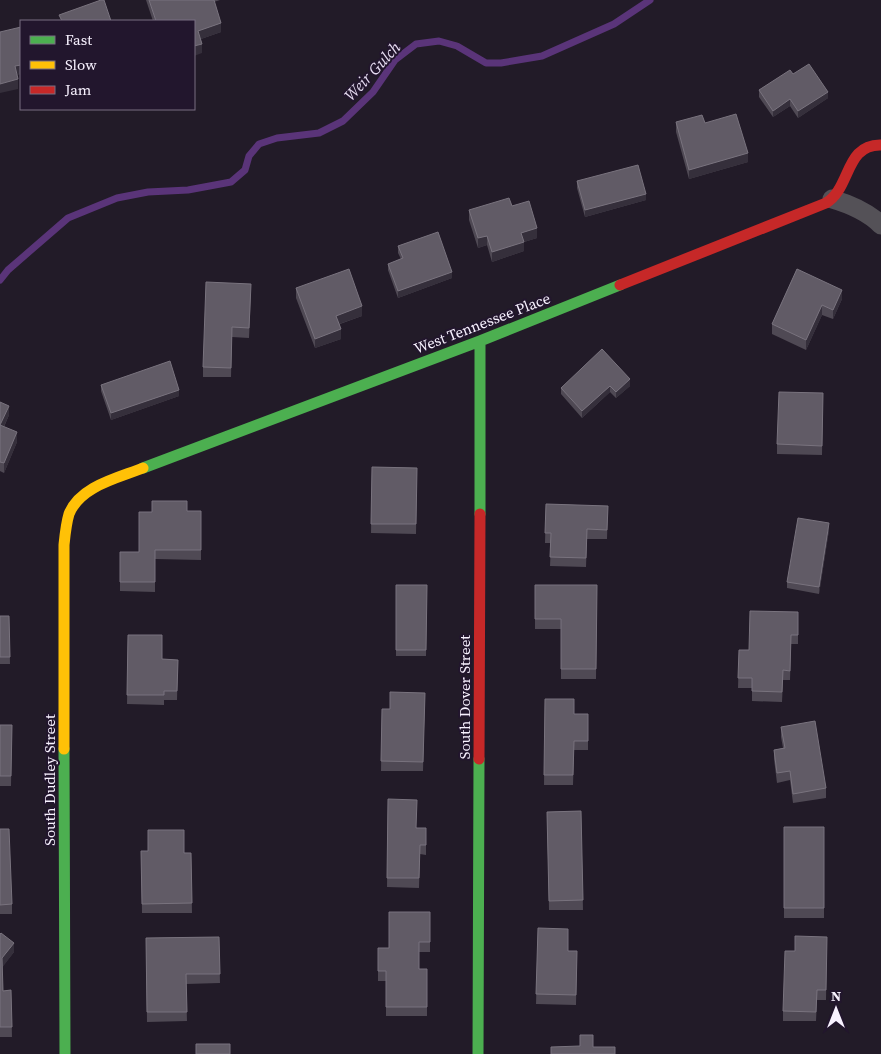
<svg xmlns="http://www.w3.org/2000/svg" width="881" height="1054" font-family="'Source Serif 4',serif">
<rect width="100%" height="100%" fill="#221b28"/>
<g fill="none" stroke-linecap="round" stroke-linejoin="round">
<path stroke="#5a3479" stroke-width="7" d="M0 280 8 270 68 218 117 198 148 192 188 190 231 182 245 170 249 156 259 144 277 138 319 133 343 121 373 92 395 60 416 44 439 41 457 46 486 63H501L542 56 614 24 650 0"/>
<path stroke="#545157" stroke-width="19" d="M832 199C849 204 868 212 881 225"/>
<path stroke="#4caf50" stroke-width="11" d="M143 468 480 341 620 285
M480 514V341
M64 749 65 1054
M478 1054 479 759"/>
<path stroke="#ffc107" stroke-width="11" d="M64 749V545C65 535 66 524 69 514 80 486 118 478 143 468"/>
<path stroke="#c62828" stroke-width="11" d="M620 285 826 203C851 188 845 144 881 145
M479 759 480 514"/>
</g>
<path fill="#4f4954" d="M146 0H220L214 2 221 32 201 39 202 53 194 21H153Z
M793 74 828 98 798 118 790 106 773 117 759 97V90Z
M676 122 705 123 748 162 689 179 676 132Z
M577 181 646 200 585 217 577 188Z
M512 206 537 238 524 242V251L492 262 487 245 478 248 469 220V210Z
M398 246 452 278 398 298 388 270V264L401 259 398 253Z
M797 269 842 299 833 319 822 315 806 350 772 334V324Z
M296 288 362 316 340 324 341 339 315 348 296 298Z
M251 294 249 338 232 337 231 377H203V367Z
M101 385 179 396 111 420 101 391Z
M630 386 616 398 610 392 582 418 561 394V388Z
M823 393 822 455 777 454V444Z
M0 402 9 415 4 427 17 442 4 473 0 471Z
M372 467 417 468 416 534 371 533Z
M546 504 608 506 607 539H587L586 567 550 566 551 543H545Z
M187 511H201V560L155 559V592L120 591V552H139Z
M829 530 819 594 787 588V582Z
M396 585H427L426 656H396Z
M535 585H597L596 679H561V629H535Z
M798 612V644H791L790 680H783L782 702 752 701V688H738L739 650H749Z
M0 616H9L10 664H0Z
M128 635 162 659 178 660 177 700H164V705L127 704Z
M425 693 423 771H381L382 709H390Z
M545 699 574 714H588V750H574L573 785H544Z
M0 725H12L11 786H0Z
M781 727 826 788V798L793 803 790 780 777 783 774 759V750L783 748 781 737Z
M388 799 417 828H426V855L420 854 419 888 387 887Z
M581 811 583 910H549L547 812Z
M784 827H824V918H784Z
M0 829 12 904V914H0Z
M141 851 191 853 192 913H142Z
M430 912V952H419V969H427V1016H386V981H378V948H389Z
M538 928 568 951H577L576 1005 536 1004Z
M0 934 14 952 2 967 3 991 11 990 12 1037H0Z
M219 937 220 983 186 984 187 1021 147 1022 146 938Z
M827 937 826 1000H817L816 1021H783V1011L795 951Z"/>
<path fill="#352f3b" d="M221 23V32L198 40V31Z
M202 44V53L194 56V46Z
M21 65V74L15 76V66Z
M18 79V89L0 93V84Z
M828 92V98L798 118V111Z
M790 99V106L773 117V111Z
M748 153V162L689 179V170Z
M646 194V200L585 217V210Z
M537 228V238L524 242V251L492 262V252L521 233Z
M487 236V245L478 248V238Z
M452 272V278L398 298V291Z
M842 290V299L833 319V310Z
M822 305V315L806 350V340Z
M362 306V316L336 325V316Z
M341 329V339L315 348V339Z
M630 379V386L616 398V392Z
M610 386V392L582 418V411Z
M179 390V396L111 420V413Z
M9 406V415L0 435V425Z
M17 432V442L4 473V463Z
M829 523V530L819 594V587Z
M14 943V952L2 968V958Z"/>
<path fill="#615b66" stroke="#79737e" d="M101 0H104L111 21H62L59 15Z
M149 0H214L221 23 198 31 202 44 194 46V21H156Z
M21 27V65L15 66 18 79 0 84V32Z
M809 64 828 92 798 111 790 99 773 111 759 90 790 70 793 74Z
M736 114 748 153 689 170 676 122 702 115 705 123Z
M638 165 646 194 585 210 577 181Z
M509 198 512 206 529 201 537 228 521 233 524 242 492 252 487 236 478 238 469 210Z
M438 232 452 272 398 291 388 264 403 258 398 246Z
M349 269 362 306 336 316 341 329 315 339 296 288Z
M797 269 842 290 833 310 822 305 806 340 772 324Z
M206 282 251 284 249 328 232 327 231 368 203 367Z
M602 349 630 379 616 392 610 386 582 411 561 388Z
M170 361 179 390 111 413 101 385Z
M779 392 823 393 822 446 777 444Z
M0 402 9 406 0 425 17 432 4 463 0 462Z
M372 467 417 468 416 524H371Z
M152 501H187V511H201V550H155V582H120V552H139V512H152Z
M546 504 608 506 607 530 587 529 586 558 550 557 551 533H545Z
M798 518 829 523 819 587 787 582Z
M396 585H427L426 650H396Z
M535 585H597L596 669H561V619H535Z
M750 611 798 612V635H791L790 671 783 670 782 692 752 691V678H738L739 650H749Z
M0 616H9L10 657H0Z
M128 635H162V659L178 660 177 691H164V695H127Z
M390 692 425 693 423 762 381 761 382 709H390Z
M545 699H574V714H588V741H574L573 775H544Z
M815 721 826 788 793 794 790 771 777 773 774 750 785 748 781 727Z
M0 725H12L11 776H0Z
M388 799 417 800 416 828H426V845H420L419 878H387Z
M581 811 583 900 549 901 547 812Z
M784 827H824V908H784Z
M0 829H9L12 904 0 905Z
M148 830H184V853H191L192 903 142 904 141 851H148Z
M389 912H430V942H419V969H427V1007H386V971H378V948H389Z
M538 928 568 929V951H577L576 995 536 994Z
M1 933 14 943 2 958 3 991 11 990 12 1027H0V934Z
M795 936 827 937 826 990H817L816 1012 783 1011 785 951H795Z
M219 937 220 974H186L187 1012H147L146 938Z
M580 1035H593V1047H615V1054H551V1047L580 1046Z
M196 1044H230V1054H196Z"/>
<g text-anchor="middle" dominant-baseline="central" stroke-width="4" stroke-linejoin="round" paint-order="stroke">
<g font-size="15" fill="#f8f2ff" stroke="#22162d">
<text transform="translate(482 323) rotate(-21)">West Tennessee Place</text>
<text transform="translate(464 697) rotate(-90)">South Dover Street</text>
<text transform="translate(49 780) rotate(-90)">South Dudley Street</text>
</g>
<g font-size="16" font-style="italic" fill="#e7ddf2" stroke="#22162d">
<text transform="translate(372 71) rotate(-47)">Weir Gulch</text>
</g>
</g>
<rect x="20" y="20" width="175" height="90" fill="#22162d" stroke="#786e81"/>
<rect x="30" y="36" width="25" height="8" fill="#4caf50" stroke="#786e81"/>
<text x="65" y="45" font-size="15" fill="#f8f2ff">Fast</text>
<rect x="30" y="61" width="25" height="8" fill="#ffc107" stroke="#786e81"/>
<text x="65" y="70" font-size="15" fill="#f8f2ff">Slow</text>
<rect x="30" y="86" width="25" height="8" fill="#c62828" stroke="#786e81"/>
<text x="65" y="95" font-size="15" fill="#f8f2ff">Jam</text>
<g transform="translate(836 1009)" stroke="#22162d" stroke-width="4" paint-order="stroke">
<path d="M0-4L9 19L0 12L-9 19Z" fill="#f8f2ff"/>
<text y="-8" font-size="14" font-weight="bold" text-anchor="middle" fill="#f8f2ff">N</text>
</g>
</svg>
